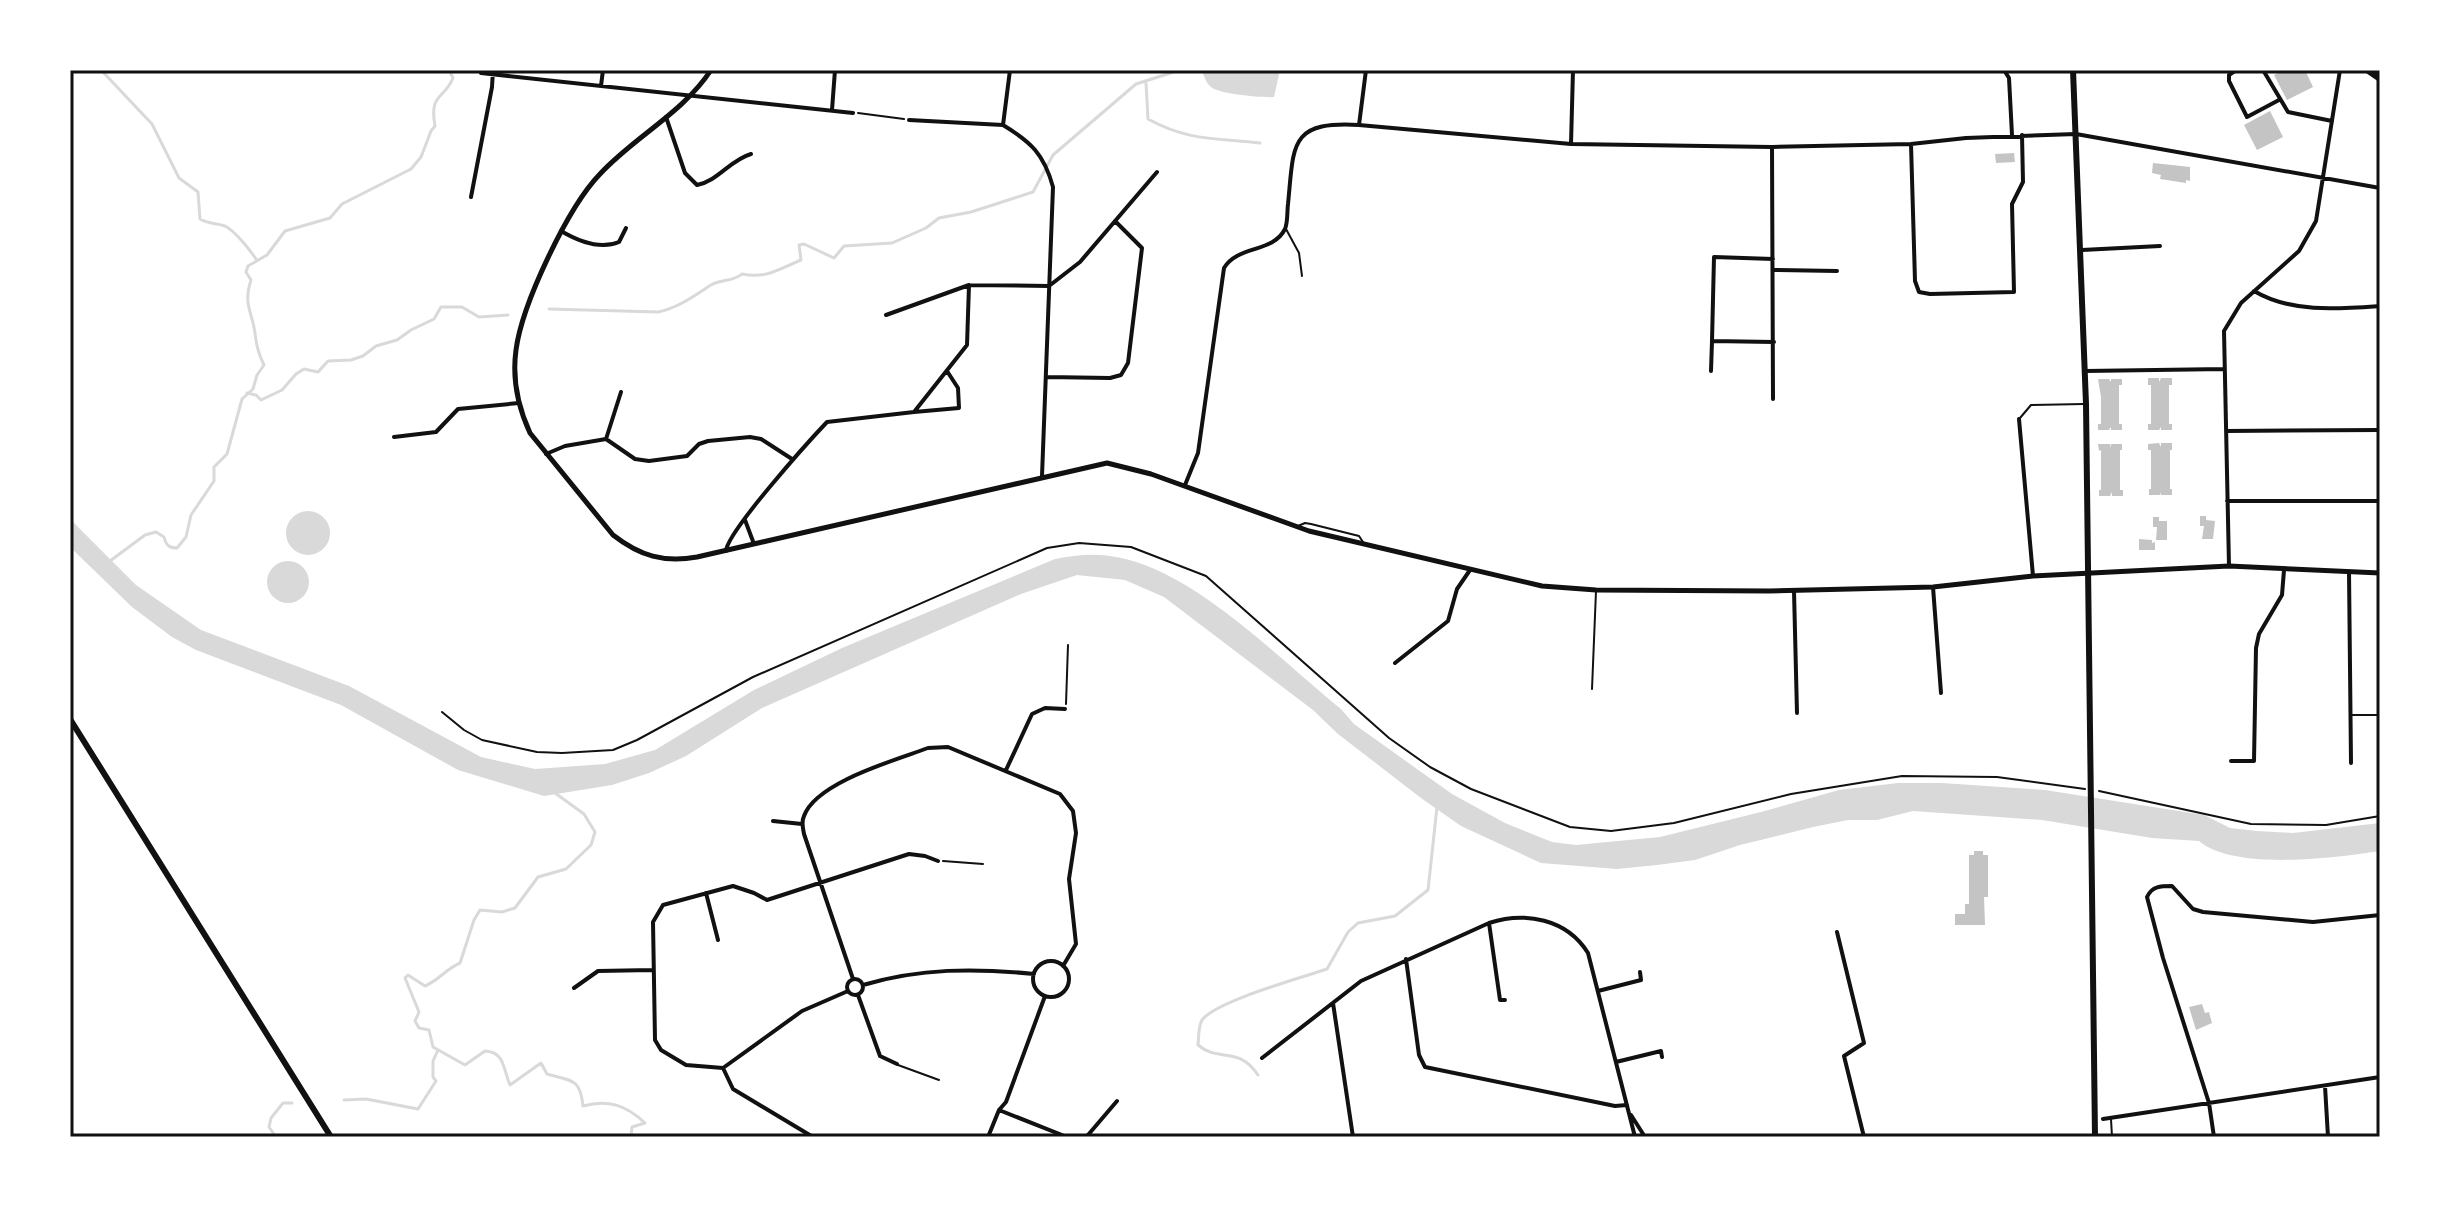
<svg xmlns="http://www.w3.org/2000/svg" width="2450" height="1207" font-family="Rubik,sans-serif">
<rect width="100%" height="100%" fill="#fff"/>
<path fill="#d9d9d9" d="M1202 70H1280L1274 97C1263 98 1219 94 1211 87 1206 83 1204 76 1202 70Z
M286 533a22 22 0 1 1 44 0a22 22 0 1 1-44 0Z
M70 519 136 585 201 630 349 686 481 757 535 769 605 764 655 750 754 690 842 648 1055 559C1076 555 1095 553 1116 557 1194 570 1280 660 1341 709L1354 724 1452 794 1505 823 1552 842 1576 845 1660 837 1761 812 1839 790 1898 783H1942L2045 790 2204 815 2230 828 2257 831 2293 833 2380 823V851C2335 858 2234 871 2199 841L2152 838 2042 820 1913 811 1877 820H1848L1813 827 1740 845 1695 860 1657 865 1617 869 1541 863 1461 826 1421 798 1338 734 1313 710 1164 597 1125 580 1077 575 1021 594 762 708 686 756 649 773 612 785 544 796 458 770 341 705 196 650 172 637 132 607 70 547Z
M267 582a21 21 0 1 1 42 0a21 21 0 1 1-42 0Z"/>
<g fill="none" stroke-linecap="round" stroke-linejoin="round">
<path stroke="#d9d9d9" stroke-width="3" d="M101 70 152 124 179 178 198 192 200 219C208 224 217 223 225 226 235 231 250 250 256 259
M1146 83 1148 119C1188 141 1215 138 1260 143
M549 309 658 312C678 308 694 296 711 285 721 279 733 282 742 274 767 279 779 269 801 260L799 245 804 244 834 258 844 246 892 243 926 228 939 218 971 212 1033 192 1053 155 1136 84 1180 70
M247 393 256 395 261 400 282 390 296 374 304 369 318 372 328 361 351 360 363 356 376 346 397 340 411 330 434 319 441 307H462L479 317 508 315
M110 561 145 535 156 532 164 537C166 545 169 548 177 548L186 537 191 515 214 481V467L227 454 242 399 253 389 257 375 264 365C258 353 256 345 255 333 252 311 243 305 251 280L246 272 248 266 267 255 285 231 330 218 342 204 411 169 421 157 431 131 435 126C429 93 444 100 453 78L449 70
M555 793 584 814 595 832 591 845 566 869 538 877 515 908 502 912 480 910 474 920 460 963C446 969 439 980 425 986L408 975 405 978 419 1012 415 1021 419 1028 429 1030 433 1047 465 1065 485 1051C505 1052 503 1069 510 1085L541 1063 547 1074C572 1081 580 1078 583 1106 608 1099 626 1105 645 1123L632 1127 631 1137
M1258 1075C1238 1045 1219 1063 1198 1045 1199 1036 1198 1027 1202 1020 1216 1001 1301 978 1327 969L1348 932 1358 923 1395 916 1428 890 1437 807
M344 1100 366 1099 418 1109 436 1081 433 1077V1061L438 1050
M276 1137 269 1127 271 1118 283 1103H292"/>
</g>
<path fill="#c4c4c4" d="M2278 70H2305L2313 87 2287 100 2274 75 2280 72Z
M2270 111 2283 137 2257 150 2244 125Z
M2014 153 2015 162 1996 163 1995 154Z
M2153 163 2190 167V181L2186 180V183L2160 179 2161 175 2152 173Z
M2148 378H2159V382L2161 378H2172V385H2169V424H2172V430H2161V427L2159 430H2148V424H2151V385H2148Z
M2098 379H2109L2111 382V379H2122V385H2119V424H2122V430H2111V427L2109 430H2098V424H2101V397Z
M2159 443 2161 447V443H2172V450H2170V489H2172V495H2161V492L2160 495H2149V489H2151V450H2148V444Z
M2098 444H2110V448L2111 444H2122V450H2120V490H2123V496H2112V492L2110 496H2099V490H2101V450L2099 451Z
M2200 516H2206V520L2215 521 2213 539H2202L2204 526H2200Z
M2153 517H2159V521H2167V540H2156L2157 527H2153Z
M2139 539 2152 540V543L2155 542V550H2139Z
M1974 851H1983V855H1988V897H1984L1985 925H1955V914H1965V904H1969V855H1974Z
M2202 1004 2205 1013 2209 1012 2212 1023 2196 1030 2189 1007Z"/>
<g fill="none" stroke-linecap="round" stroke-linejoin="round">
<path stroke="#111" stroke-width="2" d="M858 113 904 119
M1066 704 1068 645
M442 712 464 730 482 740 537 752 562 753 613 750 637 740 753 677 1047 548 1079 543 1131 547 1206 576 1389 738 1430 767 1471 789 1570 827 1611 831 1674 823 1791 794 1902 776 1997 777 2085 789
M2099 791 2251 824 2326 825 2380 816
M943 861 983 864"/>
<path stroke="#111" stroke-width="2" d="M1286 229 1299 253 1302 276
M2020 418 2031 405 2084 404
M1298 526 1305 523 1311 524 1359 536 1363 542
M1592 689 1596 591
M2351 715H2380
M898 1065 939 1080
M2111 1119 2112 1137"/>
<path stroke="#111" stroke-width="4" d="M1010 70 1003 125C1031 142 1044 154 1053 187L1042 476
M2004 70 2009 78 2012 135
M2236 70 2229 75V81L2247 117 2279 100
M2263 70 2288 112 2332 121
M481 73 853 113
M601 86 603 70
M832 110 835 70
M666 117 685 173 697 185C718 181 730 160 751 154
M909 120 1003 125
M1359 125 1366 70
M1571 144 1573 70
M1911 144 1915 281 1919 292 1930 294 2014 292 2012 204 2023 182 2022 135
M1772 147 1773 399
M471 197 492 87 493 70
M561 231C578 241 600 250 619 242L626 228
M2082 250 2160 246
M1773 259 1714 257 1712 341 1774 342
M1774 270 1837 271
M2254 291C2291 313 2338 309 2380 306
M886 315 969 285 1049 286 1080 262 1157 172
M1711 371 1712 341
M2085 371 2225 369
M1047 377 1110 378 1121 375 1128 363 1142 248 1115 221
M914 412 959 408 958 388 947 371
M2019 419 2033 576
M2226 431 2380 430
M394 437 436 432 458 409 519 403
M606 439 621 392
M546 454 565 446 606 439 635 459 649 461 687 456 699 444 708 441 750 437 761 439 792 459
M1185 485 1198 453 1224 268C1238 245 1273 253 1285 229 1288 222 1287 211 1288 204 1294 144 1289 121 1359 125L1571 144 1772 147 1911 144 1966 138 2076 134 2380 188
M2227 501H2380
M745 520 754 544
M726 551C727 532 809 441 827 422L914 412 967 345 969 285
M2229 566 2224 331 2241 303 2299 251 2316 221 2340 70
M2349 572 2351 763
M1933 587 1941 693
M1794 591 1797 713
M1395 663 1448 621 1457 589 1470 570
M2231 761H2254L2256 648 2259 634 2282 595 2284 570
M1006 770 1032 714 1045 708 1065 709
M773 821 802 824
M706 893 718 940
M1489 923 1500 1000H1505
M1837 932 1864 1043 1844 1056 1864 1137
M1406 959 1419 1055 1425 1067 1615 1106 1627 1105
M1033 979a18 18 0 1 1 36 0a18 18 0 1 1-36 0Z
M847 987a8 8 0 1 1 16 0a8 8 0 1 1-16 0Z
M853 979 804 834C803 828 801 822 804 816 816 782 896 760 928 748L948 747 1060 794 1073 811 1076 833 1069 879 1076 944 1063 966
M863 985C920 968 975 968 1034 974
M574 988 598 971 652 970
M1598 991 1641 980 1640 972
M858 995 880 1056 897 1064
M1333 1003 1353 1137
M1262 1058 1361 981 1489 923C1525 911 1567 919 1588 953L1635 1137
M1616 1062 1661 1051 1662 1057
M723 1068 686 1065 661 1050 655 1040 653 922 663 905 733 886 754 893 767 900 909 854 925 856 938 861
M723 1068 802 1011 848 991
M723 1068 733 1089 813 1137
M2325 1086 2328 1137
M999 1110 1067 1137
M1631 1115 1645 1137
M2103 1119 2380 1077
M988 1137 999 1110 1006 1102 1045 996
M1083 1137 1088 1135 1117 1101
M2214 1137 2209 1103 2163 958 2147 897C2152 886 2161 886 2172 886L2193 909 2203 912 2313 922 2380 915"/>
<path stroke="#111" stroke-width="5" d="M711 70C683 113 634 137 600 174 568 207 522 304 516 350 512 379 518 407 530 433L613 535C640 556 664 563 697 557L1107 463 1151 474 1309 531 1542 586 1596 590 1769 591 1933 587 2033 576 2229 566 2380 573"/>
<path stroke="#111" stroke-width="6" d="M2073 70 2086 404 2095 1137
M2367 70 2380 79"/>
<path stroke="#111" stroke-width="6" d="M70 719 331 1137"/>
</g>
<rect width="2450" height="1207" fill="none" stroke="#ffffff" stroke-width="144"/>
<rect x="72" y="72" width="2306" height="1063" fill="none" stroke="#111" stroke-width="3"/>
</svg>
